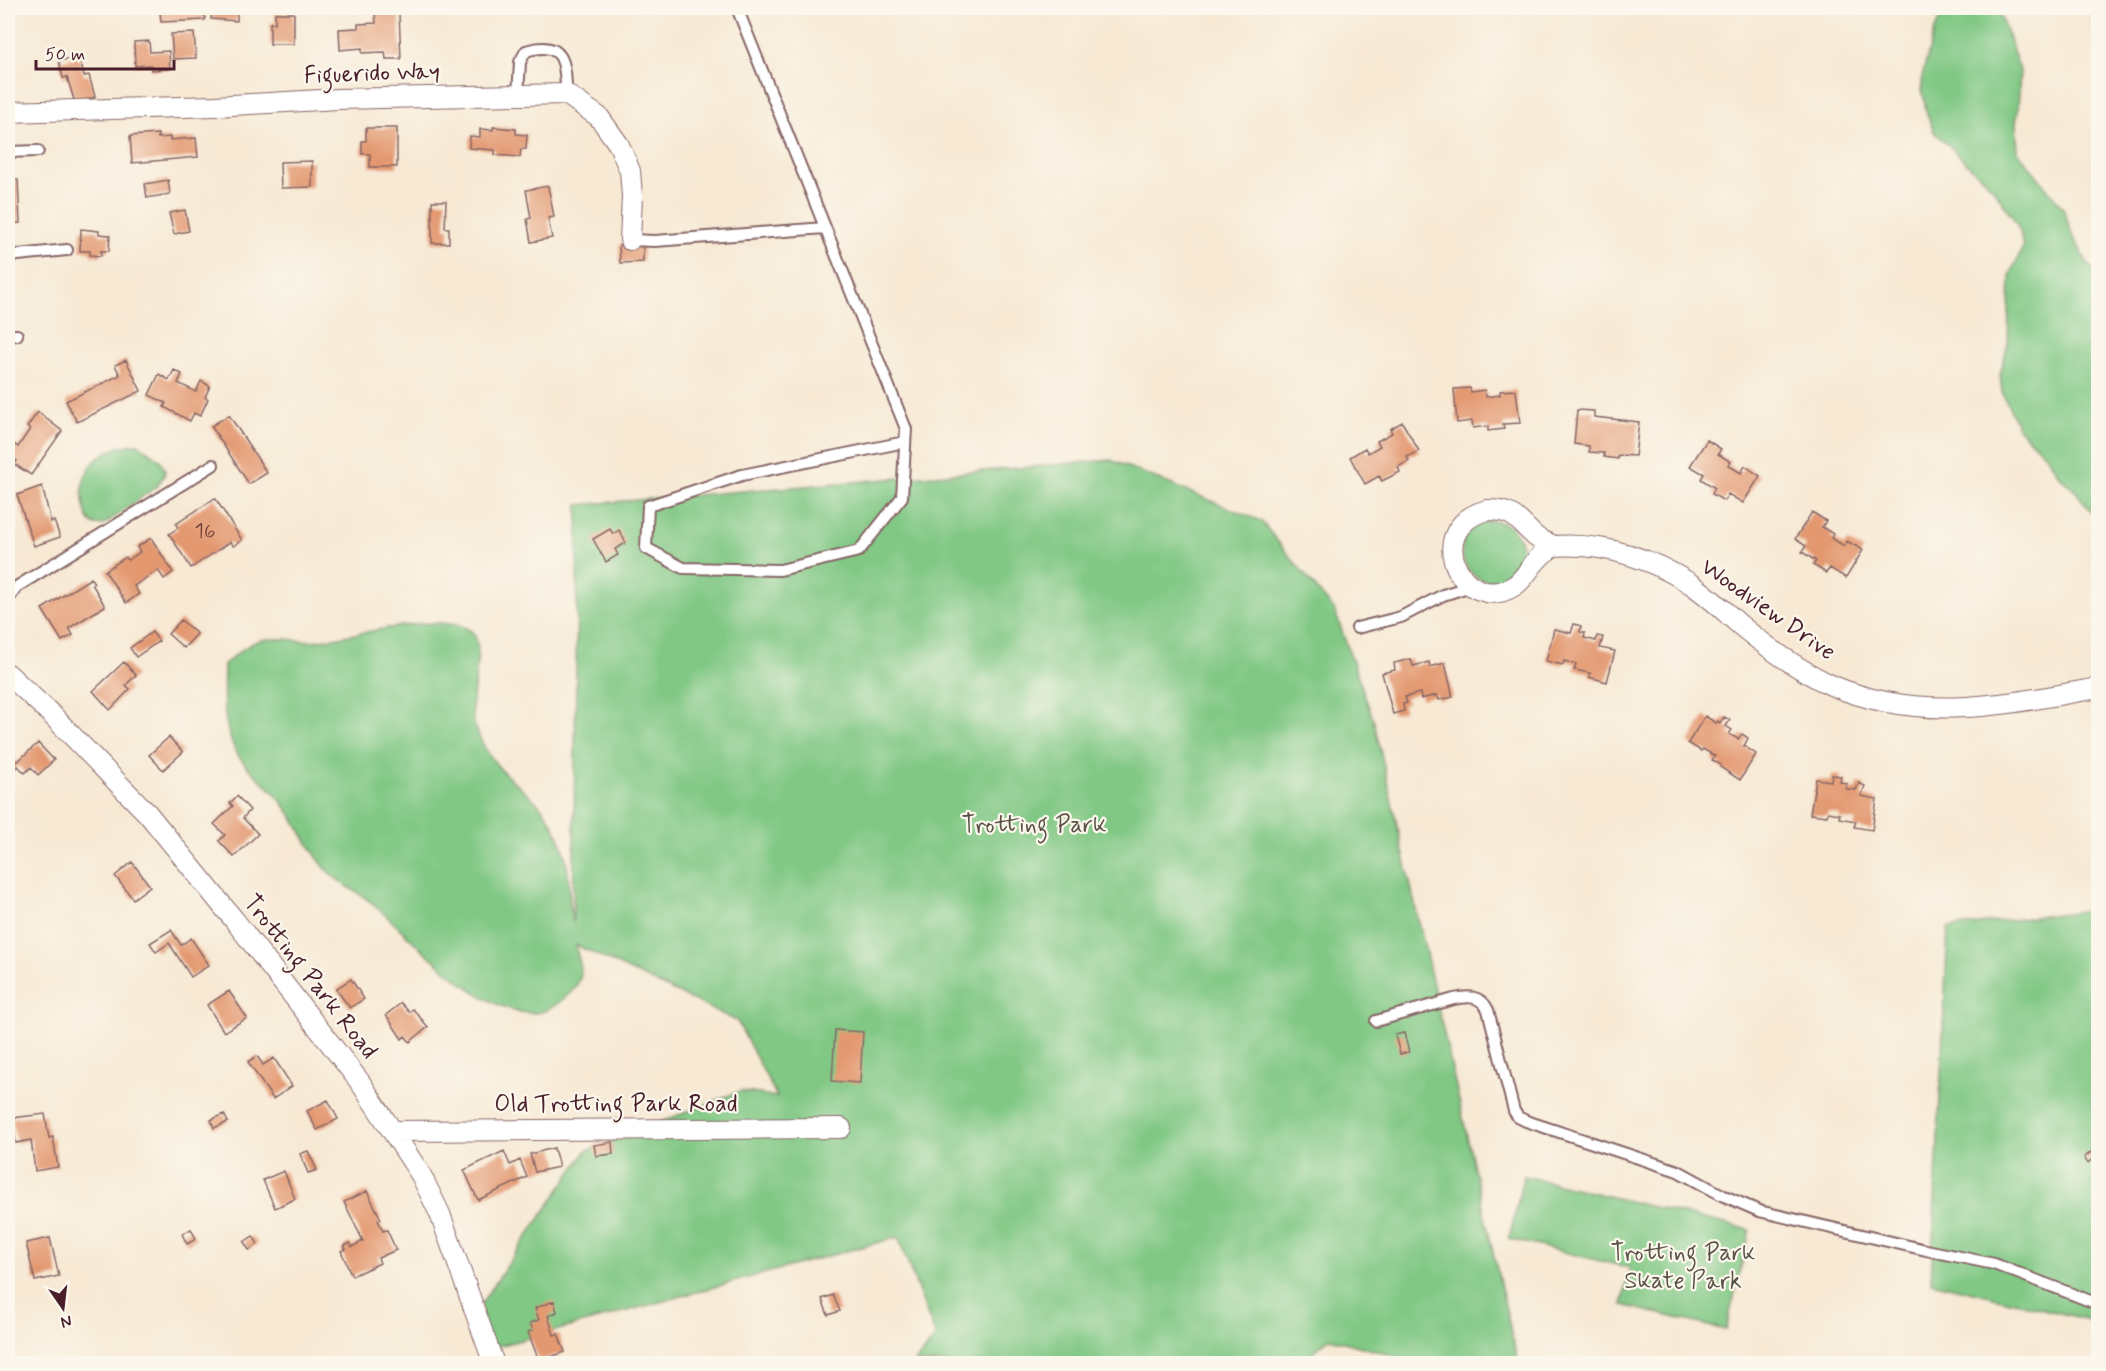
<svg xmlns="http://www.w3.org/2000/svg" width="2106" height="1371" font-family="Mynerve,sans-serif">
<rect width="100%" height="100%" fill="#fbf7ec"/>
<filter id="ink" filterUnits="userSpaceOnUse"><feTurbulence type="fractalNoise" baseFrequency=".0167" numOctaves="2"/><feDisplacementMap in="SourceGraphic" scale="12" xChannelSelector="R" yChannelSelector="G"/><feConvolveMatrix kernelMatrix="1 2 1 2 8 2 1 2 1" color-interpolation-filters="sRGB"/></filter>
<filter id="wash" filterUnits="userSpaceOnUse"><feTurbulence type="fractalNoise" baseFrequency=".008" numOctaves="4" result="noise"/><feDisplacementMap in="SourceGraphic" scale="24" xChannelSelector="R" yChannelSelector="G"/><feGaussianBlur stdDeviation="1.35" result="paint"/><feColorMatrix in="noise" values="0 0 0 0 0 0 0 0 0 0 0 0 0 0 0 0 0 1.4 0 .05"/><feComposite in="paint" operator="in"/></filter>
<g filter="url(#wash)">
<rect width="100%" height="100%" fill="#f7e9d4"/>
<path fill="#80c884" stroke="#657458" stroke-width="1.5" d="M1944 8H1998L2020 70 2018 112 2016 122 2018 152 2063 208 2072 234 2088 264 2098 276V521L2076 492 2060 477 2048 458 2019 429 2002 392 2000 375 2008 343 2010 275 2023 247 2020 231 2012 216 1993 188 1934 132 1926 111 1922 89V76L1934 32Z
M138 444 160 460 165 470 164 476 157 486 109 521C105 524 100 526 95 525 89 523 87 516 85 510 74 470 100 447 138 444Z
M1111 460 1261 521 1335 611 1374 722 1518 1363H1419L1330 1338 1300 1363H914L936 1337 898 1237 488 1349 478 1308 586 1151 740 1091 777 1097 737 1021 576 945C576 953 581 962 581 971 582 982 570 994 562 1000 553 1007 545 1013 534 1013 480 1015 410 936 372 903 358 891 340 885 328 871 308 850 299 822 280 800 266 781 246 771 235 750 222 723 223 694 224 665 234 656 248 643 261 640 279 636 294 641 311 641 344 640 449 607 473 633 487 650 465 703 475 727 482 746 495 766 511 779 524 791 540 802 549 818 560 835 566 853 568 873 570 890 569 907 573 923L578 505Z
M1462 551a30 30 0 1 1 60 0a30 30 0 1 1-60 0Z
M2098 909V1322L1931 1282 1948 928Z
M1524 1176 1750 1230 1726 1330 1622 1305 1630 1268 1509 1239Z"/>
<g id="blocks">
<path fill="#e39870" d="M205 10V20L161 22 160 12Z
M212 11 237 13V21L211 19Z
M275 13H294V44H270V23H275Z
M399 13 401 59H386L385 52 362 53V48L340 50 339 29 358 28V24L376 23 375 14Z
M194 33 196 58 173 59 171 34Z
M149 41 150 52 169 51 170 69 151 70V65L135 66 134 42Z
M79 56 84 76 89 75 95 97 75 103 67 77 63 78 59 61Z
M493 127 516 129V134L527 135 526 149H521L520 157 495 155V150L469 148 470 136 480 137V129L493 130Z
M366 128H397V167H370V154H362V141H366Z
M158 134V138L170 137V140L196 138 198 157 132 163 130 136Z
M312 161V187L281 188 280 162Z
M18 180 20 223 8 224V181Z
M168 180 170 194 147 198 145 184Z
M548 186 554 217 548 218 552 238 531 242 527 219 531 218 526 190Z
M432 201H446L445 228H449V243H432Z
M185 210 189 231 174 234 169 213Z
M81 229 99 231V234L110 235 109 251H101V256L90 255V251H80Z
M643 243V262L620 263 619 245Z
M126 360 141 391 77 422 66 401 120 375 115 365Z
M174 370 182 374 178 383 196 392 201 381 210 386 205 397 208 399 200 416 194 413 190 421 164 407 166 403 149 395 159 374 169 380Z
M1470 388 1471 392 1485 390 1486 397 1500 395V391L1516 390 1520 423 1503 424 1504 429 1488 431V426L1473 428 1472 421 1457 423 1454 389Z
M1577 410 1594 411V417L1639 422 1635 456 1618 455V459L1604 457V453L1589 452V446L1574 444Z
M38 412 62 431 31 475 14 464 17 461 8 453 14 444 18 447 30 429 27 427Z
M229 415 267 473 249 484 211 426Z
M1402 422 1419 451 1407 457 1409 461 1398 467 1400 472 1382 481 1379 476 1365 484 1350 457 1365 448 1368 453 1380 446 1377 441 1392 433 1390 429Z
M1707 440 1721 449 1718 454 1731 462 1728 465 1741 473 1745 466 1760 476 1743 503 1728 494 1724 501 1712 494 1715 488 1701 479 1704 474 1690 466Z
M42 486 51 522 54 521 60 537 34 546 17 495Z
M215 498 242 540 233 546 230 542 191 568 169 534 178 528 176 524Z
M1812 512 1826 521 1822 527 1833 534 1831 538 1844 546 1847 541 1863 550 1846 578 1830 568 1826 573 1813 565 1816 561 1802 552 1806 546 1795 539Z
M610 529 613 534 619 530 626 543 615 549 618 555 606 562 593 539Z
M151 538 173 572 164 579 158 570 134 586 139 594 126 603 105 571 126 557 128 560 140 552 137 547Z
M91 578 94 583 92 584 105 606 69 628 73 635 62 641 42 609Z
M181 620 197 634 184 648 168 634Z
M1574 624 1581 626 1580 632 1585 633 1584 638 1596 641 1597 636 1603 637 1600 648 1615 651 1607 682 1589 677 1590 673 1574 670 1576 664 1564 661 1563 665 1546 661 1554 629 1571 633Z
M152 632 159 641 136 657 130 648Z
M1411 659 1413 666 1429 662 1430 667 1445 663 1453 697 1439 700 1437 695 1421 699 1420 693 1405 697 1407 703 1403 704 1404 711 1393 714 1382 673 1395 670 1394 663Z
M124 662 136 675 126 685 130 689 110 710 93 691Z
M1705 716 1716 723 1718 721 1720 723 1724 717 1730 720 1726 726 1732 730 1729 734 1738 739 1742 734 1748 738 1744 746 1756 754 1740 780 1720 767 1721 765 1712 760 1715 756 1703 749 1701 751 1688 743Z
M169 737 183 752 163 770 149 755Z
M38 743 54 760 38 775 31 767 25 773 18 766 8 776V757L9 755 17 762Z
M1832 775 1841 776 1840 782 1847 783 1846 789 1856 790 1859 783 1865 786 1861 796 1877 799 1872 830 1854 827 1856 821 1839 818 1840 814 1828 812 1827 816 1810 814 1816 779 1831 781Z
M237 796 250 810 243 818 258 834 234 857 219 841 225 835 214 824 233 806 230 803Z
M132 862 150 886 133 899 115 876Z
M171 930 181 945 191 938 209 965 191 977 169 943 156 952 150 943Z
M351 979 364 999 350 1008 336 989Z
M229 991 247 1018 224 1032 207 1005Z
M401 1003 409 1012 413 1009 428 1027 410 1042 405 1036 402 1039 386 1015Z
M835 1030 863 1032 860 1083 832 1081Z
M1404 1033 1409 1052 1400 1054 1395 1035Z
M257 1056 263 1065 274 1058 292 1086 273 1099 248 1062Z
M328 1100 338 1119 317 1130 307 1111Z
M45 1114 49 1138 53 1137 58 1167 35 1171 31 1140 16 1143 12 1118Z
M224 1114 228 1122 214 1128 211 1120Z
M612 1142 613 1154 596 1156 594 1145Z
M2098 1146V1154L2088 1163 2084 1158Z
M554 1148 559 1167 535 1172 530 1154Z
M308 1151 317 1170 308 1173 300 1154Z
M504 1151 510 1165 520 1160 527 1177 478 1200 464 1170Z
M284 1171 295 1199 275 1208 263 1180Z
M367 1191 381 1219 378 1220 383 1231 387 1230 396 1250 378 1258 380 1263 352 1276 341 1251 346 1249 344 1246 350 1243 352 1247 363 1241 344 1202Z
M191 1229 196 1239 187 1244 182 1234Z
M253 1236 258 1244 249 1250 244 1242Z
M50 1238 59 1276 35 1281 26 1243Z
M833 1295 840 1311 828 1315 822 1299Z
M554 1301 557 1312 548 1316 554 1335 558 1334 565 1352 539 1361 528 1332 533 1330 530 1323 539 1320 535 1308Z"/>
</g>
</g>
<g filter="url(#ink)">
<use href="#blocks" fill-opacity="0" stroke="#876666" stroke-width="1.5"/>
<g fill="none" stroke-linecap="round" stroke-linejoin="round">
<g stroke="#876666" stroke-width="14">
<path id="lane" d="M737 8 906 429 902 497 859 551 780 570 683 568 646 548 648 506 742 475 905 442
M518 95 520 62 526 51C564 39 566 63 566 94
M8 152 38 151
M630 240 655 241 825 228
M8 256 67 250
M8 336 17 335
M8 599 18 586 213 465
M1357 628 1401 617 1443 595 1471 586
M1376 1021 1454 999C1468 996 1481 995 1488 1010L1514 1111 1518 1117 1526 1121 1678 1171 1722 1195 1759 1211 1926 1250 1994 1264 2098 1304"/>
</g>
<g stroke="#876666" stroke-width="22">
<path id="street" d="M8 112 215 106 338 99 566 94 599 117 619 145 630 171 632 196 630 240
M1487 510C1517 510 1517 521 1536 537 1541 541 1548 543 1554 546 1549 550 1543 553 1539 558 1530 566 1525 579 1514 586 1464 617 1419 529 1487 510Z
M1554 546C1603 543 1650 558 1691 584 1709 596 1724 611 1740 625 1768 648 1798 670 1831 685 1922 724 2006 704 2098 688
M8 674 51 714 148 814 235 921 360 1082 421 1175 440 1214 494 1364
M392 1131 841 1128"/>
</g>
<use href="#lane" stroke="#fff" stroke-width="10"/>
<use href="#street" stroke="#fff" stroke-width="20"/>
</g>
</g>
<g text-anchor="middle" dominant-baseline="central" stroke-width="4.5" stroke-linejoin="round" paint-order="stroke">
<g font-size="21" fill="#703d3c">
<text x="205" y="531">16</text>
</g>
<g font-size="24" fill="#4a1f2b" stroke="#fbf7ec">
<text transform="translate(372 74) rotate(-2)">Figuerido Way</text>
<text transform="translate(1768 610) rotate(35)">Woodview Drive</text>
<text transform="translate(310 977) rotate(52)">Trotting Park Road</text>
<text x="616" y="1104">Old Trotting Park Road</text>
</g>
<g font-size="24" fill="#5a5246" stroke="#fbf7ec">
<text x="1034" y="825">Trotting Park</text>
<text x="1683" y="1253">Trotting Park<tspan x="1683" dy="28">Skate Park</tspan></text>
</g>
</g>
<rect width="2106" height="1371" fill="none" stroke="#fbf7ec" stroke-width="30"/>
<g transform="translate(63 1308) rotate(166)" stroke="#fbf7ec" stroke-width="4.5" paint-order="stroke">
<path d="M0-4.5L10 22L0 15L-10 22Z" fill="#4a1f2b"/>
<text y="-9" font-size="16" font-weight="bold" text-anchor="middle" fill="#4a1f2b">N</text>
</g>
<path d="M36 60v9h138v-9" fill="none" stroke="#4a1f2b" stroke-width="3"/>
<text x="45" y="60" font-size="18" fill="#4a1f2b" stroke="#fbf7ec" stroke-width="4.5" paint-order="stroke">50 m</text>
</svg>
